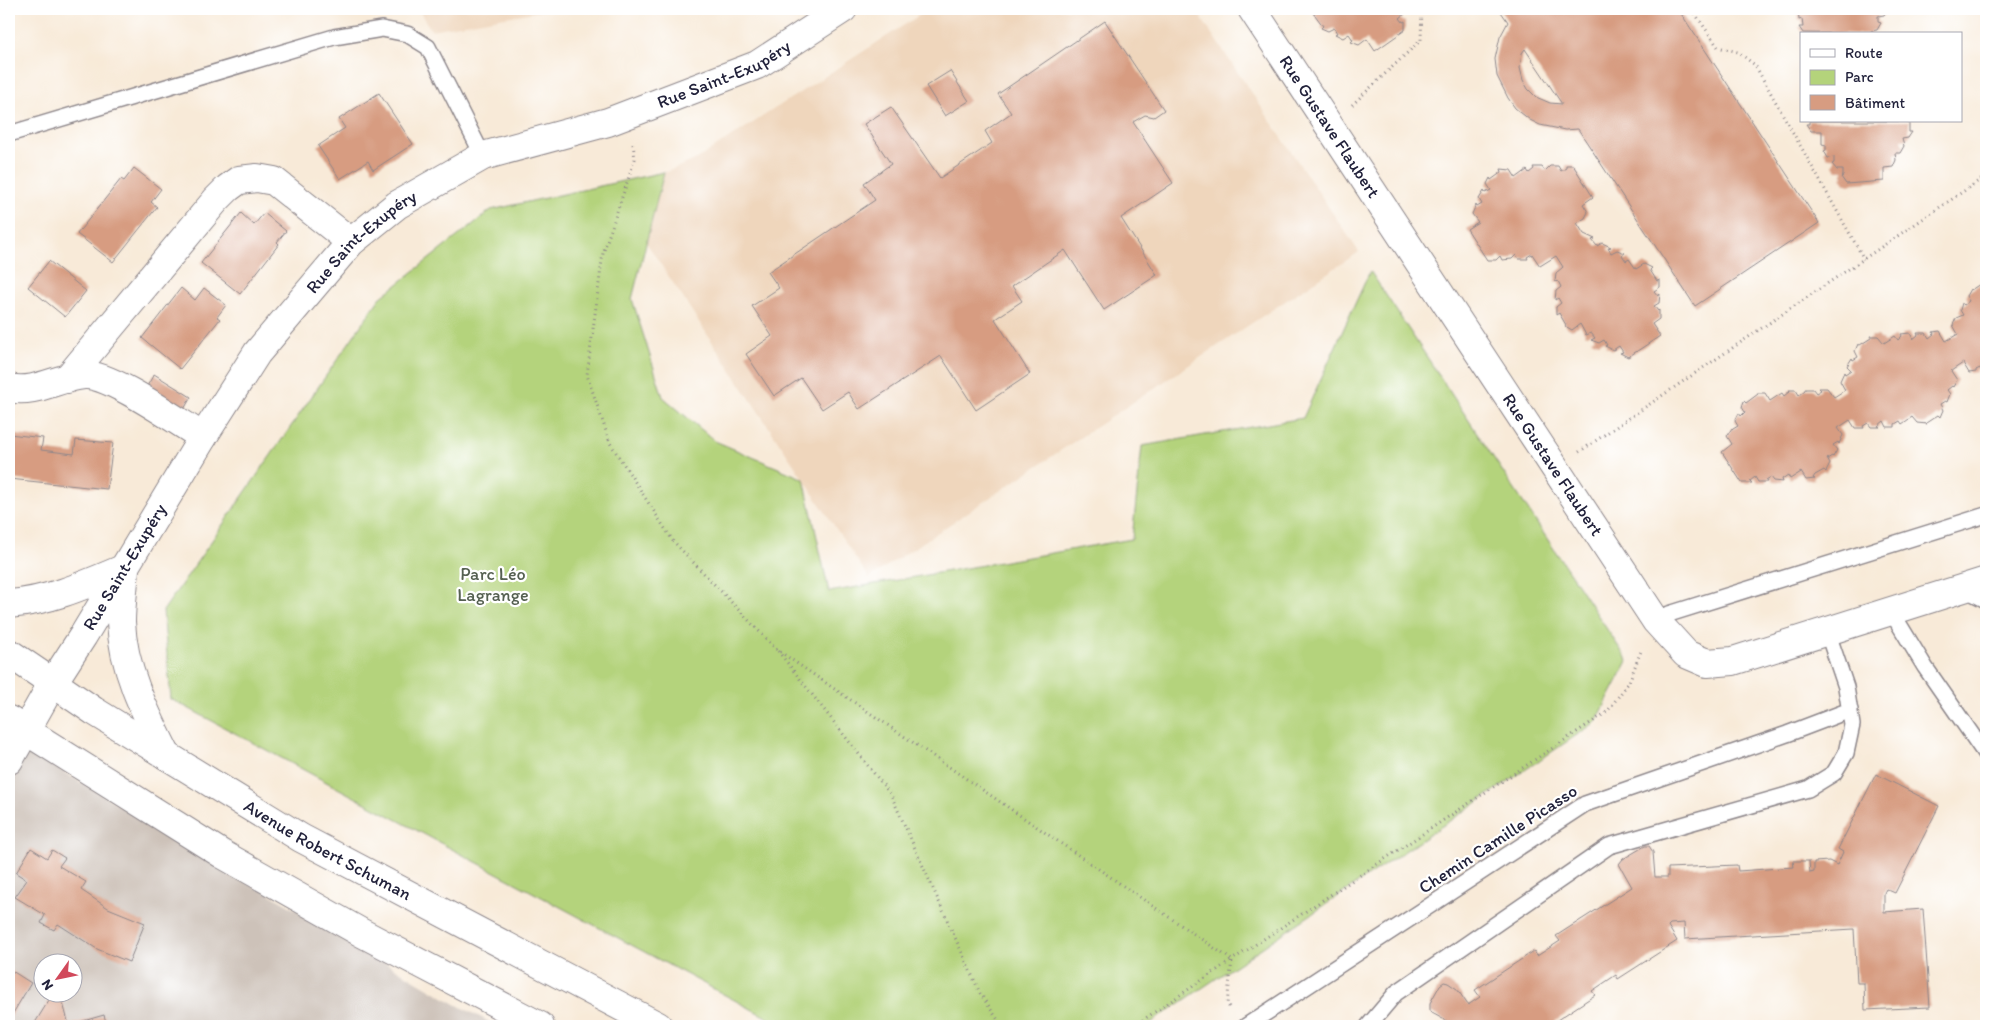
<svg xmlns="http://www.w3.org/2000/svg" width="1995" height="1035" font-family="Itim,sans-serif">
<rect width="100%" height="100%" fill="#fff"/>
<filter id="ink" filterUnits="userSpaceOnUse"><feTurbulence type="fractalNoise" baseFrequency=".02" numOctaves="2"/><feDisplacementMap in="SourceGraphic" scale="10" xChannelSelector="R" yChannelSelector="G"/><feConvolveMatrix kernelMatrix="1 2 1 2 8 2 1 2 1" color-interpolation-filters="sRGB"/></filter>
<filter id="wash" filterUnits="userSpaceOnUse"><feTurbulence type="fractalNoise" baseFrequency=".0096" numOctaves="4" result="noise"/><feDisplacementMap in="SourceGraphic" scale="20" xChannelSelector="R" yChannelSelector="G"/><feGaussianBlur stdDeviation="1.12" result="paint"/><feColorMatrix in="noise" values="0 0 0 0 0 0 0 0 0 0 0 0 0 0 0 0 0 1.4 0 .05"/><feComposite in="paint" operator="in"/></filter>
<g filter="url(#wash)">
<rect width="100%" height="100%" fill="#f8ead8"/>
<path fill="#efd6bc" d="M418 9H552L431 30Z
M929 9H1195L1359 252 869 578 614 194 697 159Z"/>
<path fill="#cdc2b9" fill-rule="evenodd" d="M9 740 457 1005 497 1026H9ZM42 962H72V992H42Z"/>
<path fill="#b4d37b" stroke="#6b7a5b" d="M664 172 632 299 663 397 715 441 804 479 829 592 1132 539 1142 446 1303 418 1370 271 1628 661 1596 722 1146 1026H783L171 699 163 611 380 298 491 210Z"/>
<g id="blocks">
<path fill="#d79c81" fill-rule="evenodd" d="M1314 9H1405V14L1400 18 1403 22 1405 21V30L1375 51 1367 39 1359 45 1351 42 1353 40 1349 34 1343 38 1335 34 1337 33 1334 28 1328 31 1321 28 1323 26 1315 15H1314Z
M1499 9H1678L1819 223 1695 306 1578 129 1565 130 1540 125 1530 120 1515 108 1508 98 1497 76 1495 59 1500 37 1508 22ZM1525 49 1562 104 1550 103 1536 97 1528 89 1523 80 1520 68 1522 53Z
M1798 9H1888L1884 15 1878 16V22L1881 23 1877 30 1871 31 1872 34 1803 33 1799 27H1803L1802 19 1799 20Z
M1105 21 1164 110 1154 117 1145 115 1133 122 1173 183 1121 218 1157 275 1104 310 1065 250 1012 286 1022 301 995 319 1030 374 976 410 941 356 859 409 848 392 822 409 801 378 774 396 746 354 772 336 752 306 779 288 768 272 875 200 864 183 891 164 864 124 891 107 940 178 992 143 985 131 1011 113 998 94Z
M950 71 969 101 945 116 926 86Z
M379 93 413 144 373 170 368 161 340 179 318 146 345 128 339 119Z
M1809 121H1909V132H1912L1908 138 1902 139 1904 146 1900 153H1895L1896 160 1893 167 1884 168V181L1846 184 1841 177 1843 176V170H1837L1832 164 1834 163V157L1828 158 1824 151 1826 150V145L1822 144V131H1811L1806 124H1809Z
M1566 165H1573L1593 197 1583 204 1588 212 1585 218 1577 223 1584 234 1595 239 1592 240 1597 246 1602 243 1611 247 1608 248 1611 253 1617 250 1625 253 1622 255 1626 261 1629 259 1636 269 1644 264 1652 268 1650 270 1657 281 1660 280V287L1654 291 1658 296 1660 294 1659 303 1654 306 1658 311 1659 310V319L1652 324 1660 336 1628 357 1620 353 1623 352 1619 346 1613 350 1605 346 1607 345 1604 340 1599 343 1591 340 1595 338 1591 333 1586 335 1580 324 1572 330 1565 326 1566 325 1559 313 1556 315V307L1561 303 1558 298 1555 300 1556 291 1561 287 1558 281 1555 282 1556 273 1563 267 1556 256 1540 266 1532 254 1527 257 1528 259H1519L1516 255 1512 259 1502 260 1500 256 1496 260H1487L1467 229 1478 222 1472 214 1476 205 1477 207 1482 204 1479 199 1484 191 1485 193 1491 190 1487 184 1490 178 1491 180 1502 172 1501 169 1511 170 1516 178 1527 170 1529 173 1534 169 1533 167H1542L1545 171 1550 166H1558L1561 171 1566 168Z
M134 168 161 189 151 202 157 207 113 262 77 234 121 179 124 181Z
M241 213 254 225 264 213 286 231 277 242 279 244 240 294 201 263Z
M49 261 86 291 65 317 28 287Z
M1982 279H1986V371L1983 372 1980 368 1976 370V372L1969 373 1963 363 1951 371 1957 380 1953 387 1952 386 1947 390 1950 394 1947 402 1945 401 1940 404 1943 410 1940 417 1938 415 1926 423 1927 424 1917 423 1912 417 1902 424 1900 421 1895 424V427H1887L1884 421 1878 426 1880 427H1871L1868 423 1863 426 1864 428H1855L1850 420 1838 428 1843 435 1839 444 1838 442 1833 445 1837 450 1833 457 1832 456 1827 459 1830 464 1826 472 1824 470 1815 475 1813 478 1815 479 1806 480 1801 472 1790 479 1788 475 1782 479 1783 482 1774 481 1771 477 1766 480 1767 482H1758L1755 477 1750 481 1752 483H1742L1722 452 1732 444 1727 436 1732 428 1733 429 1738 426 1735 421 1739 413 1741 416 1745 412 1742 407 1744 401 1746 403 1758 394 1757 393H1765L1770 401 1782 393 1784 396 1790 391 1789 390H1796L1799 395 1805 390V389H1813L1816 393 1821 390 1819 388H1827L1834 397 1845 390 1840 381 1844 372 1845 374 1851 370 1847 366 1852 358 1853 360 1858 357 1855 351 1858 344 1860 345 1871 338 1870 336H1878L1884 343 1895 336 1898 340 1902 336 1901 334 1910 333 1913 339 1918 335 1917 333H1926L1929 338 1934 334 1933 332 1940 331 1946 341 1958 334 1953 325 1956 318 1963 315 1960 310 1962 303 1964 305 1969 301 1966 296 1970 289 1971 290 1983 282Z
M181 288 195 300 204 288 226 305 217 317 220 319 180 369 142 338Z
M154 374 191 397 183 411 146 388Z
M9 434 43 438 41 450 74 454 76 440 113 443 107 489 9 479Z
M1876 774 1939 806 1895 893 1886 889 1884 893V912L1923 909 1930 1007 1865 1010 1864 983H1857L1854 929 1685 939 1684 923 1670 924 1668 926 1677 941 1618 979 1616 975 1592 991 1595 995 1548 1026H1451L1452 1024 1432 1013 1430 1011V1003L1440 985 1444 982 1448 983 1457 989 1468 1005 1480 997 1475 990 1534 951 1537 956 1560 941 1556 936 1632 887 1619 864 1623 859 1645 846H1649L1653 852 1655 877H1668V868L1737 865 1738 871 1794 867 1793 861H1809L1810 873 1814 872V862L1829 861 1837 865 1843 852 1838 849Z
M31 848 47 858 52 850 65 858 59 866 86 882 81 890 108 908 145 923 129 962 97 949 58 924 54 930 41 923 45 915 15 897 27 880 16 873Z
M9 969 31 983 9 1020Z
M54 992H60L69 1025 104 1015 107 1026H33Z"/>
</g>
</g>
<g filter="url(#ink)">
<use href="#blocks" fill-opacity="0" stroke="#8d868a" stroke-width="1"/>
<g fill="none" stroke-linecap="round" stroke-linejoin="round">
<g stroke="#8d868a" stroke-width="18">
<path id="lane" d="M9 134 334 37 382 29 407 34 428 47 483 156
M1963 588 1986 600
M1891 611 1925 667 1986 755
M1656 621 1669 614 1986 515
M1246 1026 1585 804 1787 734 1850 710
M1368 1026 1396 993 1609 846 1808 789 1834 773 1846 753 1852 725 1846 687 1827 631"/>
</g>
<g stroke="#8d868a" stroke-width="30">
<g id="street">
<path id="s1" d="M1252 9 1656 621 1686 654 1707 663 1733 661 1986 581"/>
<path d="M67 379 216 200 228 188 239 180 257 178 274 181 351 242"/>
<path d="M9 388C36 394 58 377 84 375 110 373 178 422 203 437"/>
<path id="s2" d="M9 760 52 684 83 636 203 437 257 353 351 242 397 205 483 156 608 122 757 65 843 9"/>
</g>
</g>
<g stroke="#8d868a" stroke-width="30">
<g id="secondary">
<path d="M9 604C50 601 87 584 125 568 124 586 121 604 121 622 123 670 146 714 167 756"/>
<path id="s3" d="M9 653 94 711 301 838 658 1026"/>
<path d="M9 720 222 854 362 933 540 1026"/>
</g>
</g>
<path stroke="#8d868a" stroke-width="3" stroke-dasharray="1 4" stroke-linecap="butt" d="M1692 9 1718 47 1738 52 1755 65 1864 259
M1352 105 1421 40 1422 9
M633 144 635 159 603 253 587 375 610 443 673 541 776 649 1232 960 1607 712 1629 682 1641 651
M1579 452 1986 176
M778 651 891 795 980 993 1002 1026
M1134 1026 1232 960 1227 1004 1230 1008"/>
<use href="#lane" stroke="#fff" stroke-width="15"/>
<use href="#street" stroke="#fff" stroke-width="28"/>
<use href="#secondary" stroke="#fff" stroke-width="28"/>
</g>
</g>
<g text-anchor="middle" dominant-baseline="central" stroke-width="4.5" stroke-linejoin="round" paint-order="stroke">
<g font-size="18" fill="#22223b" stroke="#fff">
<text stroke="none"><textPath href="#s2" startOffset="1035">Rue Saint-Exupéry</textPath></text>
<text stroke="none"><textPath href="#s1" startOffset="141">Rue Gustave Flaubert</textPath></text>
<text stroke="none"><textPath href="#s2" startOffset="630">Rue Saint-Exupéry</textPath></text>
<text stroke="none"><textPath href="#s1" startOffset="546">Rue Gustave Flaubert</textPath></text>
<text stroke="none"><textPath href="#s2" startOffset="225">Rue Saint-Exupéry</textPath></text>
<text transform="translate(1498 839) rotate(-33)">Chemin Camille Picasso</text>
<text stroke="none"><textPath href="#s3" startOffset="375">Avenue Robert Schuman</textPath></text>
</g>
<g font-size="18" fill="#556051" stroke="#fff">
<text x="493" y="574">Parc Léo<tspan x="493" dy="21">Lagrange</tspan></text>
</g>
</g>
<rect width="1995" height="1035" fill="none" stroke="#fff" stroke-width="30"/>
<rect x="1800" y="32" width="162" height="90" fill="#ffffff" stroke="#a7a7b1"/>
<rect x="1810" y="49" width="25" height="8" fill="#ffffff" stroke="#a7a7b1"/>
<text x="1845" y="58" font-size="15" fill="#22223b">Route</text>
<rect x="1810" y="70" width="25" height="15" fill="#b4d37b" stroke="#a7a7b1"/>
<text x="1845" y="82" font-size="15" fill="#22223b">Parc</text>
<rect x="1810" y="95" width="25" height="15" fill="#d79c81" stroke="#a7a7b1"/>
<text x="1845" y="108" font-size="15" fill="#22223b">Bâtiment</text>
<g transform="translate(58 978) rotate(237)"><circle r="24" fill="#ffffff" stroke="#a7a7b1"/>
<path d="M0-4L9 19L0 12L-9 19Z" fill="#d1495b"/>
<text y="-8" font-size="14" font-weight="bold" text-anchor="middle" fill="#22223b">N</text>
</g>
</svg>
